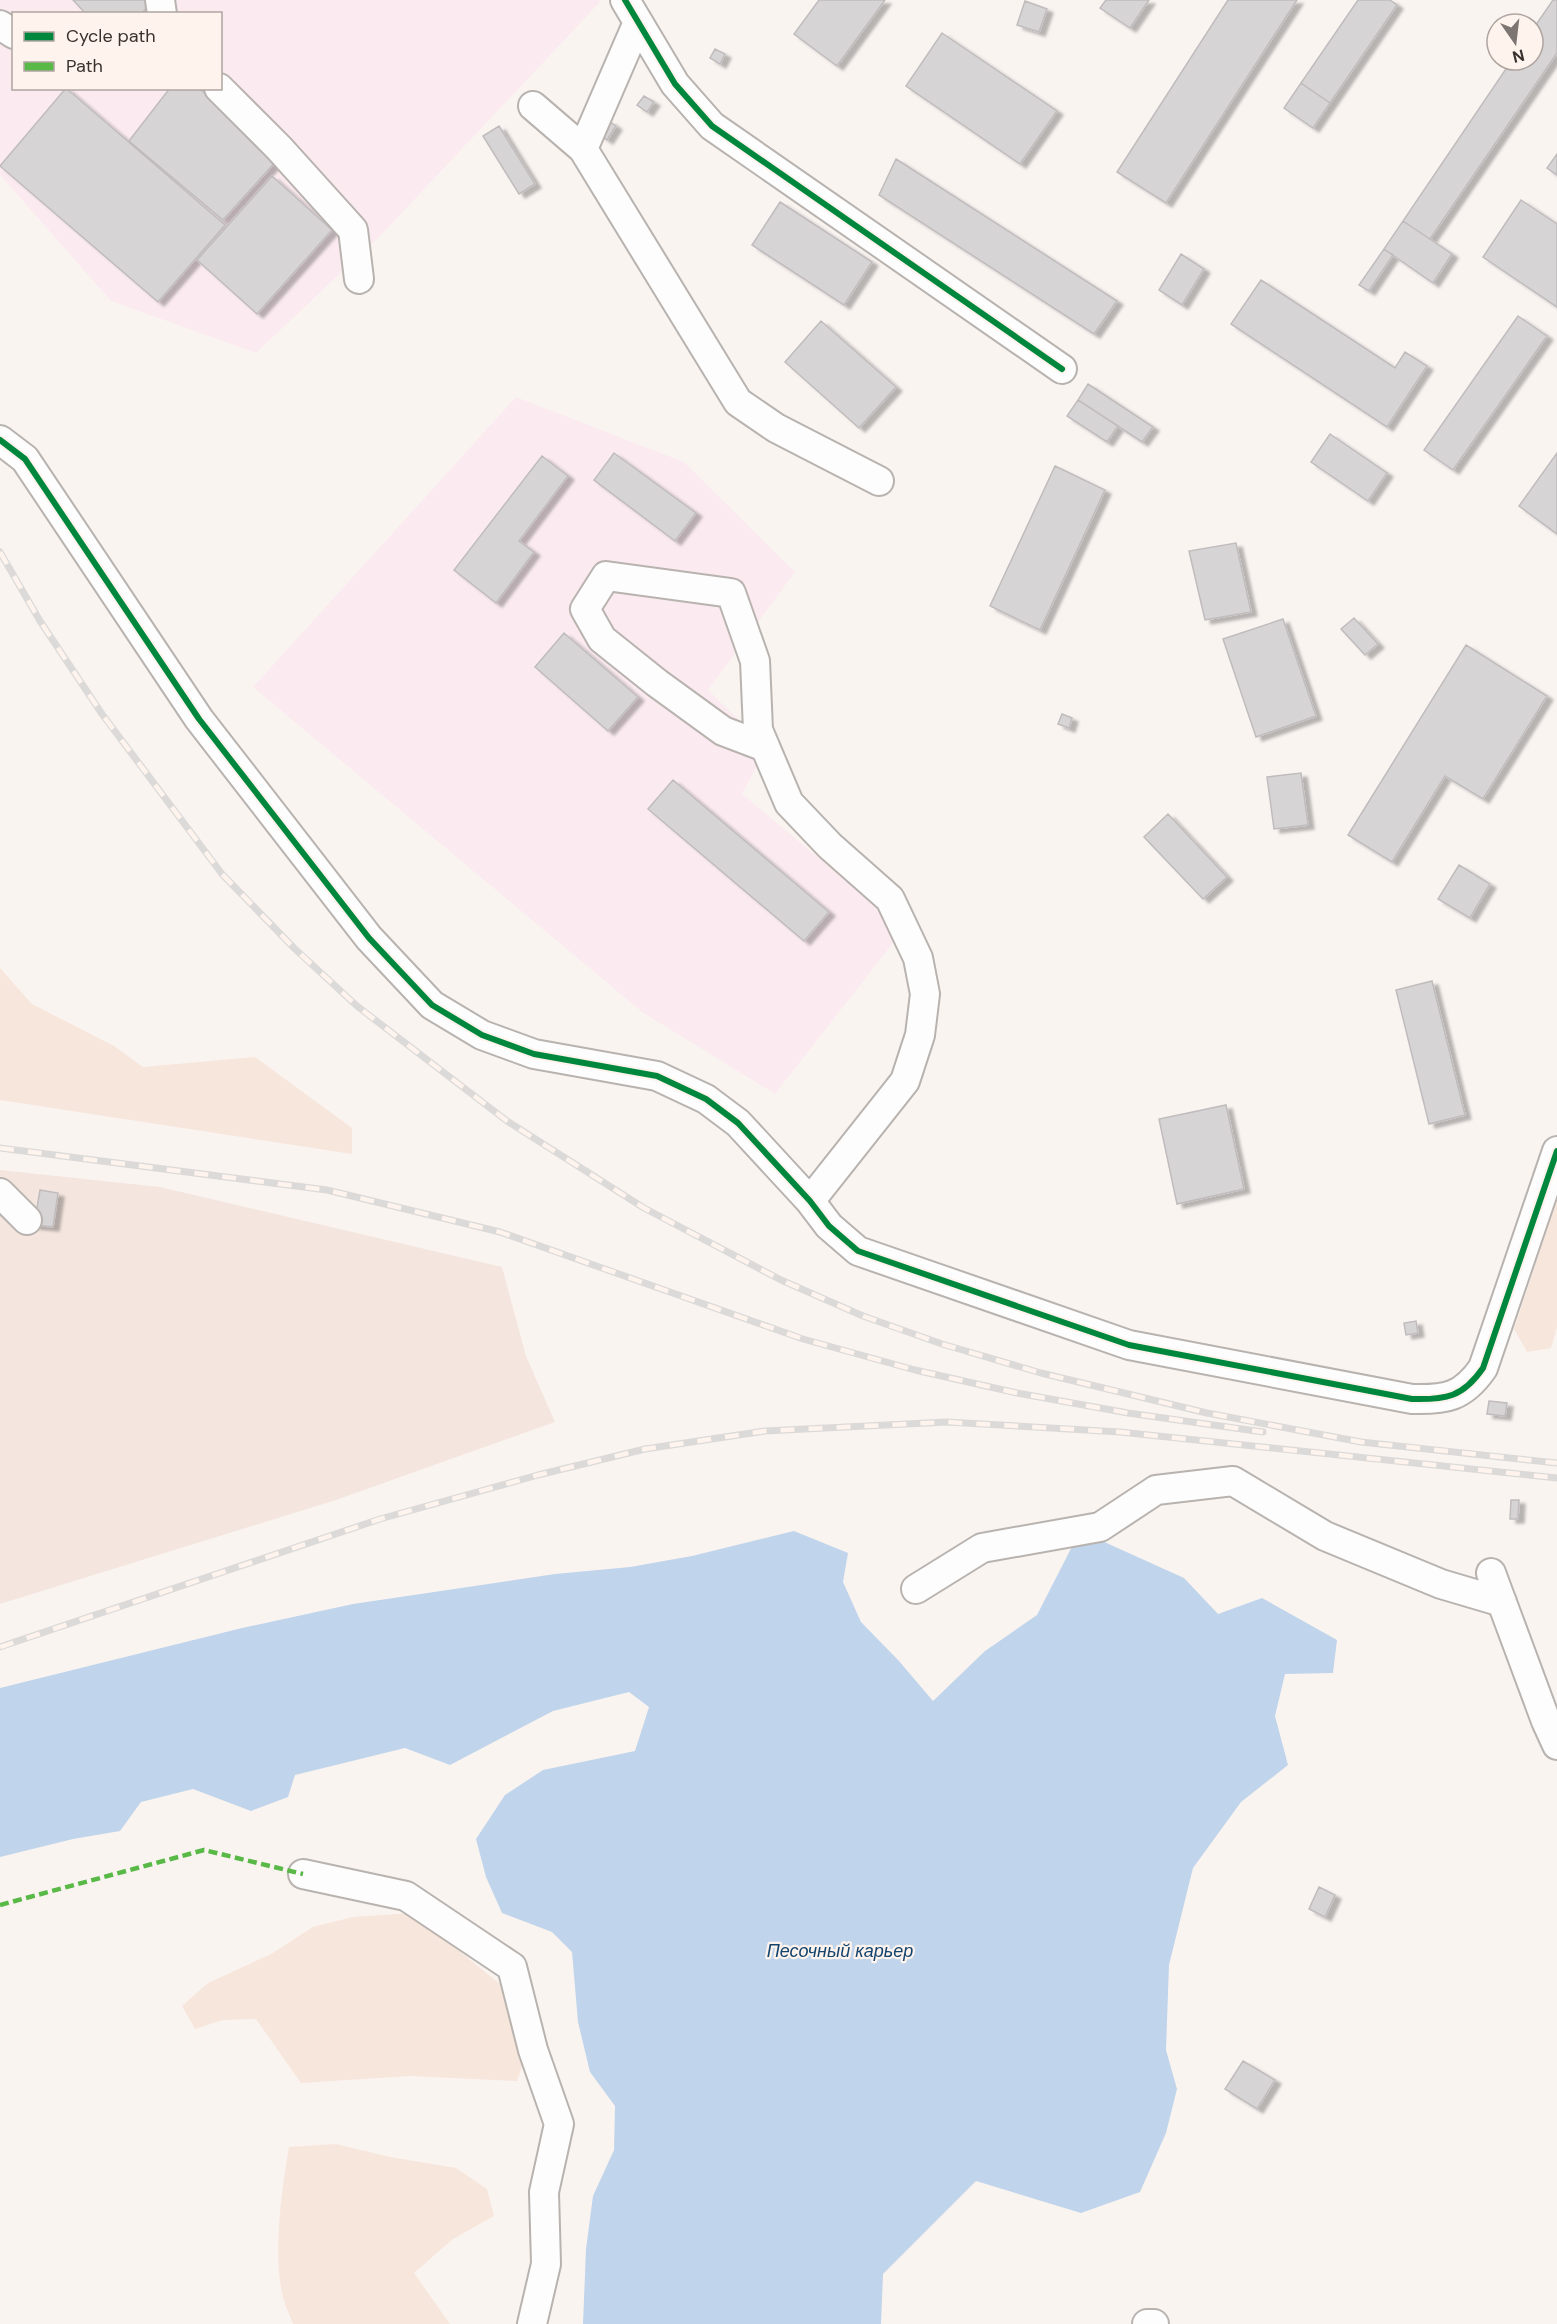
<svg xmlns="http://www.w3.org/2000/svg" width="1557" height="2324" font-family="'DM Sans',sans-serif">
<defs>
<filter id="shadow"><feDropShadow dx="6" dy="4" stdDeviation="1.5" flood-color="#0004"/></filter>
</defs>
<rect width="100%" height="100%" fill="#faf4f1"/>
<path fill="#fbebf1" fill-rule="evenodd" d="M0 0H598L600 2 382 234 256 353 111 301 0 175ZM14 14H220V88H14Z
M516 397 684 462 795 572 708 690 767 747 742 794 904 929 775 1094 642 1012 253 687Z"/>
<path fill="#f4e6df" d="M0 1170 160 1187 502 1267 526 1356 555 1422 336 1500 0 1604Z"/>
<path fill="#f7e6dc" d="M0 968 32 1004 114 1046 143 1067 255 1057 352 1128V1154L0 1100Z
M1557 1199V1327L1551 1348 1527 1352 1514 1329Z
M412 1913 500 1984 522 2066 517 2081 410 2076 301 2083 256 2019 223 2020 195 2029 182 2006 208 1983 271 1954 313 1927 353 1917Z
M336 2144 390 2157 456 2168 487 2189 494 2216 453 2239 414 2273 450 2324H293C289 2314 284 2303 282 2293 273 2252 282 2188 289 2147Z"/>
<path fill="#c0d4eb" d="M794 1531 848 1553 843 1582 861 1622 899 1661 933 1701 985 1651 1037 1615 1080 1531 1184 1578 1218 1614 1262 1598 1337 1640 1333 1673 1285 1674 1275 1716 1288 1765 1241 1802 1193 1868 1169 1965 1166 2050 1177 2089 1166 2133 1140 2192 1081 2213 976 2181 883 2274 881 2324H583L586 2249 593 2196 614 2150 615 2106 590 2072 578 2022 572 1952 552 1932 502 1913 486 1877 476 1839 505 1795 543 1770 635 1751 649 1707 629 1692 553 1711 450 1765 405 1748 295 1775 288 1797 251 1811 193 1789 141 1802 120 1831 73 1839 0 1857V1688L242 1628 353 1604 555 1574 630 1567 692 1556Z"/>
<path fill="#d7d4d6" stroke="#c0bcbe" stroke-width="1.5" filter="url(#shadow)" d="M73 0H152L153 1 141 14H86Z
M819 0H885L837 66 794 34Z
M1106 0H1149L1130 28 1100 8Z
M1228 0H1297L1166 203 1117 172Z
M1358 0H1390L1397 5 1330 103 1301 83Z
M1553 0H1557V53L1430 239 1403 221 1512 60H1533V29Z
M1025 1 1047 9 1039 32 1017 25Z
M942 33 1057 111 1020 164 906 86Z
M715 49 725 54 720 64 710 58Z
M1301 83 1330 103 1313 128 1284 108Z
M66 88 225 225 158 302 0 166Z
M170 88H199L279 158 223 220 129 141Z
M644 96 654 102 647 112 637 105Z
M609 121 616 126 607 140 600 135Z
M499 126 535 184 519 194 483 136Z
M1557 154V175L1547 168Z
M896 159 1117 301 1094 334 879 195Z
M272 176 332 230 257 314 197 260Z
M1521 200 1557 224V307L1483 257Z
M780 202 872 262 844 305 752 245Z
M1403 221 1452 254 1433 283 1384 249Z
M1384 249 1393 255 1369 291 1359 285Z
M1181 254 1204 269 1182 305 1159 290Z
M1261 280 1395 368 1405 352 1427 366 1387 427 1231 324Z
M1518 316 1547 336 1453 470 1424 450Z
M821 321 896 387 859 428 785 362Z
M1088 384 1153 427 1142 442 1078 400Z
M1078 400 1118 426 1107 442 1067 416Z
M1330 434 1387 473 1368 501 1311 462Z
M614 453 696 513 675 541 594 480Z
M1557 453V534L1519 506Z
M542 456 568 476 519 541 534 552 496 603 454 570Z
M1055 466 1105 490 1040 630 990 606Z
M1236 543 1251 612 1205 620 1189 551Z
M1354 618 1378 644 1365 655 1341 629Z
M1283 619 1316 716 1256 737 1223 639Z
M564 633 638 697 608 731 535 667Z
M1466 645 1547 696 1483 799 1445 776 1392 862 1348 835Z
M1062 714 1072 718 1069 728 1058 724Z
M1301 773 1308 825 1274 829 1267 777Z
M673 780 829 912 804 941 648 809Z
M1168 814 1227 877 1203 899 1144 837Z
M1459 865 1490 884 1470 918 1438 899Z
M1432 981 1465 1115 1429 1124 1396 990Z
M1226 1105 1244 1189 1177 1204 1159 1119Z
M40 1190 58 1193 53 1227 34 1225Z
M1416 1321 1418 1333 1406 1335 1404 1323Z
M1489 1401 1507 1403 1505 1416 1487 1414Z
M1511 1500H1519L1518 1519H1510Z
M1319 1887 1335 1895 1325 1917 1309 1909Z
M1243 2061 1275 2080 1257 2109 1225 2089Z"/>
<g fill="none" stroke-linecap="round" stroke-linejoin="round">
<g stroke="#b8b3af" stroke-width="32">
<path id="minor" d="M160 0 162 14
M625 0 675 84 712 126 1062 369
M638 22 583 149 738 402 776 428 879 481
M0 25 14 34
M219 88 279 148 353 230 359 279
M533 106 583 149
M0 440 25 459 199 719 369 938 432 1005 482 1035 534 1054 657 1076 706 1099 738 1123 810 1201 829 1226 858 1251 1129 1345 1412 1399C1446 1400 1463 1397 1483 1368L1557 1151
M765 747 723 731 657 683 602 639 585 609 606 576 731 593 755 661 758 730 789 803 830 846 890 899 918 958 925 994 920 1035 905 1081 810 1201
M0 1193 27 1220
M1491 1573 1546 1721 1557 1745
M916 1589 982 1548 1100 1527 1156 1490 1233 1481 1325 1536 1441 1584 1502 1602
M303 1874 406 1896 512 1967 533 2050 559 2124 544 2192 546 2264 532 2324
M1147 2324H1154"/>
</g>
<use href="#minor" stroke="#fefdfd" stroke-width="28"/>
<g stroke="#dbdad8" stroke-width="7">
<path id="rail" d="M0 552 40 621 102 714 222 874 294 948 357 1006 507 1121 644 1208 781 1280 863 1316 942 1344 1041 1373 1207 1413 1361 1442 1557 1463
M0 1148 327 1190 500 1232 803 1339 915 1370 1017 1393 1128 1413 1263 1432
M0 1647 380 1519 538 1475 645 1449 765 1431 947 1422 1120 1432 1557 1478"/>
</g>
<use href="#rail" stroke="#fef3ed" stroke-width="4.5" stroke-dasharray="14" stroke-linecap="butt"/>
<path stroke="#58b947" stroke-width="4.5" stroke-dasharray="9 4.5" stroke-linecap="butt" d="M0 1905 204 1850 303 1874"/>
<g stroke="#fef3ed" stroke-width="10">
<path id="cycleway" d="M625 0 675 84 712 126 1062 369
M0 440 25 459 199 719 369 938 432 1005 482 1035 534 1054 657 1076 706 1099 738 1123 810 1201 829 1226 858 1251 1129 1345 1412 1399C1446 1400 1463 1397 1483 1368L1557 1151"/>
</g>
<use href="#cycleway" stroke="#00873e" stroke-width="6"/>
</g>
<g text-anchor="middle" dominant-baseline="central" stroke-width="4.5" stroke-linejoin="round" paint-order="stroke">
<g font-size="18" font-style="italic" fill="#13446e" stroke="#fef3ed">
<text x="840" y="1951">Песочный карьер</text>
</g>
</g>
<rect x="12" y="12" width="210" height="78" fill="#fef3ed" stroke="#afa5a0" stroke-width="1.5"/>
<rect x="24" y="32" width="30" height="9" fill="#00873e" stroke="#afa5a0" stroke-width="1.5"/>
<text x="66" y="42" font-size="18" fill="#38312d">Cycle path</text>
<rect x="24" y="62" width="30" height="9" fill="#58b947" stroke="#afa5a0" stroke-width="1.5"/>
<text x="66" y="72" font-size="18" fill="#38312d">Path</text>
<g transform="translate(1515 42) rotate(166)"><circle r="28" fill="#fef3ed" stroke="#afa5a0" stroke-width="1.5"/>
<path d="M0-4.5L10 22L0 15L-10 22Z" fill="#7c7572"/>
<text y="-9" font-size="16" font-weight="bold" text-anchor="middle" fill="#38312d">N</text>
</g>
</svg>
